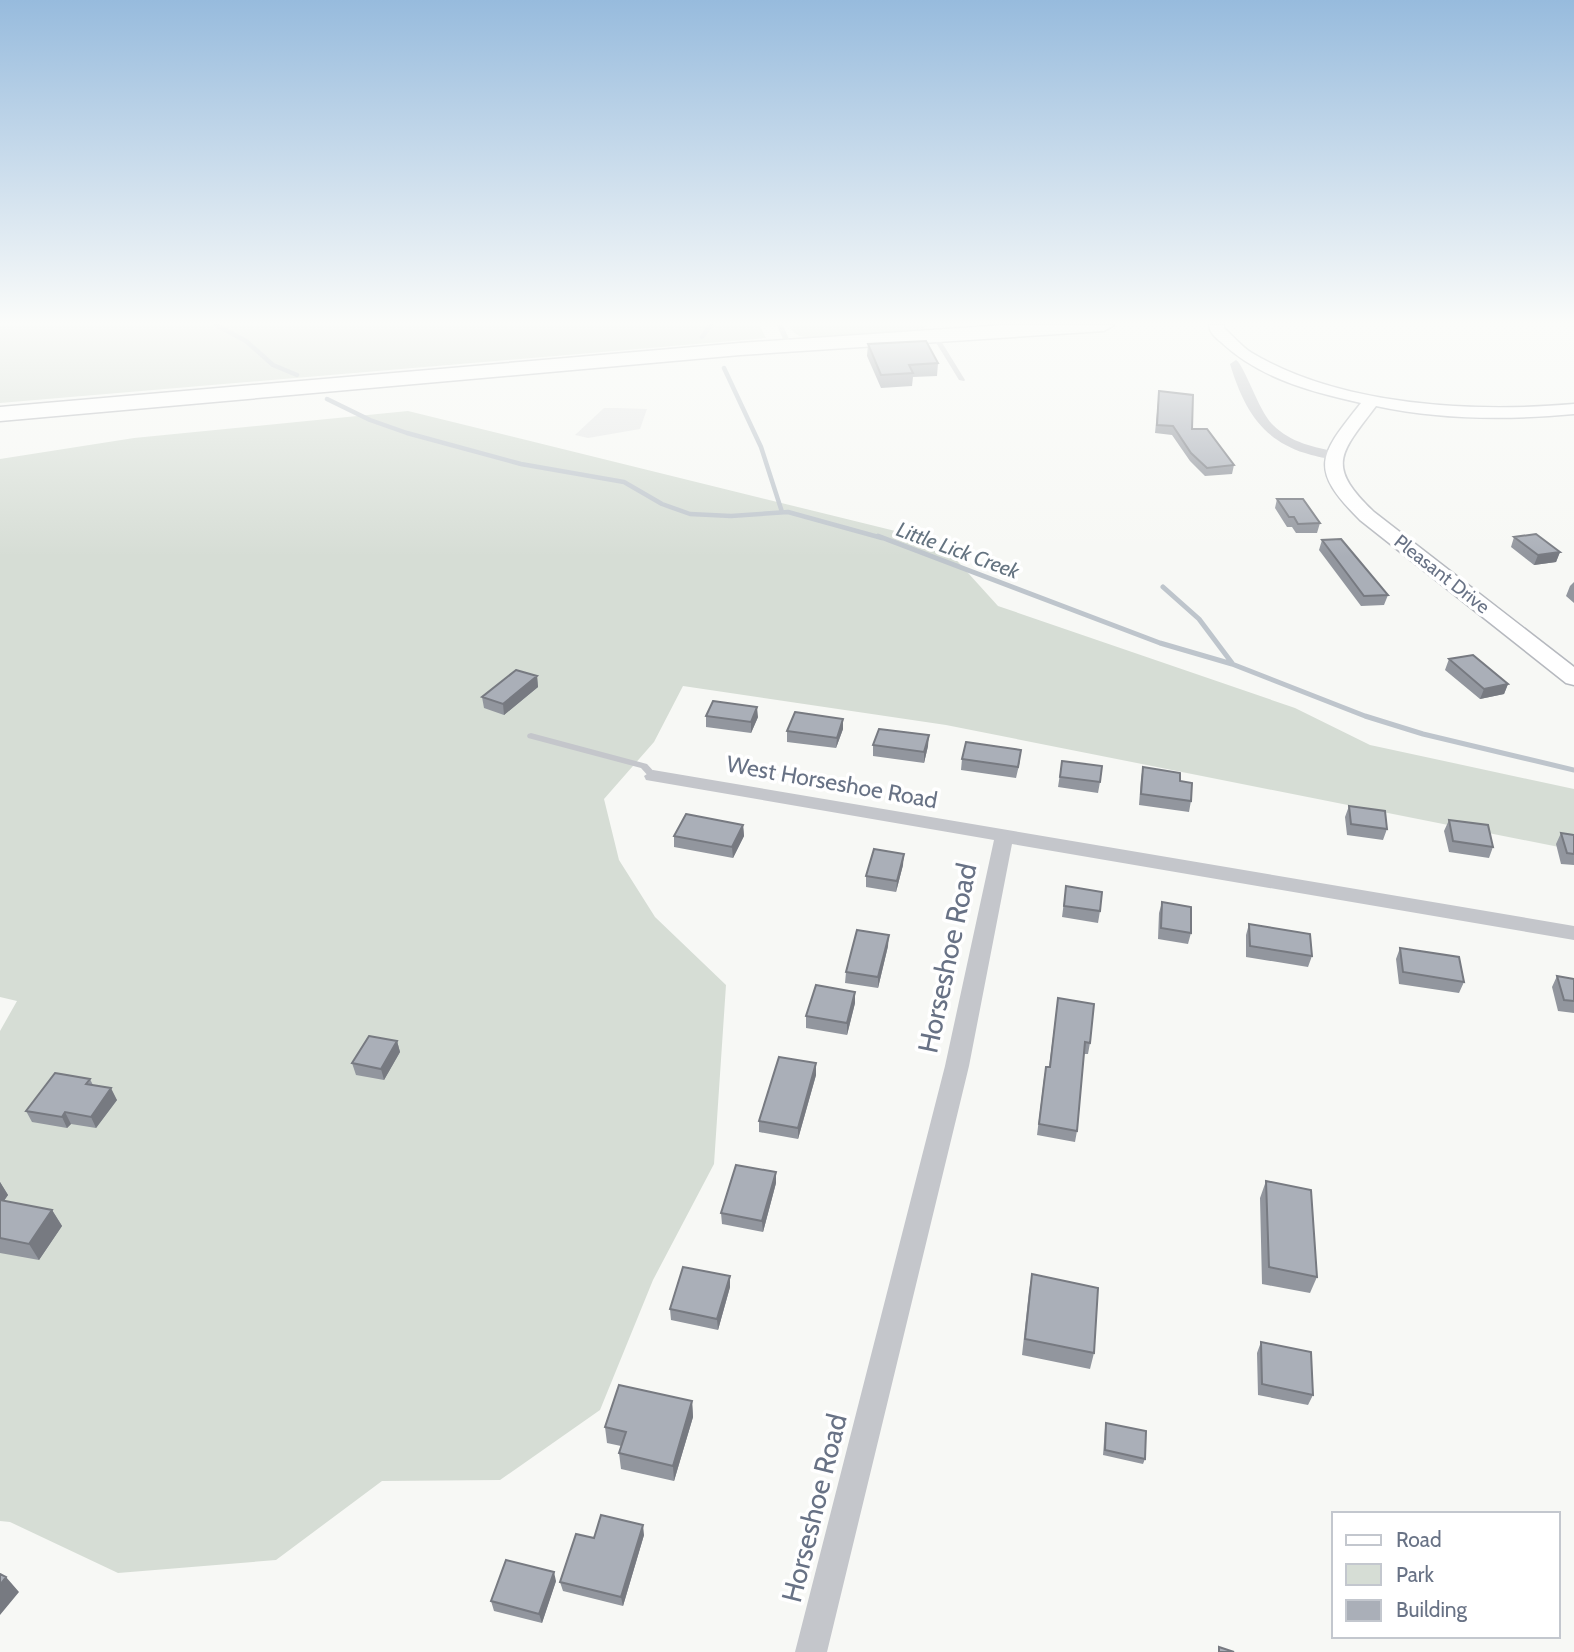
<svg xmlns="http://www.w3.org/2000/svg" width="1574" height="1652" font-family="Cabin,sans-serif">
<rect width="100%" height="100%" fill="#f7f8f5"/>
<path fill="#e8e9e9" d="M604 408H617L647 409 640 429 588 438 575 435Z"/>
<path fill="#d6ddd5" d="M0 325H759L766 338 0 403Z
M789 325H931L917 330 816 337C804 337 794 338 789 325Z
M408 411 940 542 998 606 1295 708 1370 745 1574 789V850L946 725 683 686 654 742 604 799 619 860 655 917 726 985 714 1164 653 1280 600 1410 500 1480 382 1481 276 1560 118 1573 10 1522 0 1521V1031L17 1001 0 997V459L134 438Z"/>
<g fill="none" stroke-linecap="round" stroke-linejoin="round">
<path stroke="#bec5cc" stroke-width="4.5" d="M216 325 246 341 273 365 297 375
M702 337 711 325
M724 368 761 447 782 512
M327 399 370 420 407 433 521 464 624 482 662 504 690 514 731 516 788 512 882 538"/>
<path stroke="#bec5cc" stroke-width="5" d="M878 536 1160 643 1232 664 1365 716 1423 734 1574 770
M1163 587 1199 619 1232 663"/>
<g stroke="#b6b9bf" stroke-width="3">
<path id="secondary" d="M1209 325H1224V328C1233 336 1242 347 1252 353 1341 406 1472 413 1574 404V414C1509 420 1441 420 1376 406 1340 454 1325 465 1374 512L1574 667V685L1566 683 1360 520C1308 468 1319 456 1361 403 1311 392 1259 378 1221 342 1215 337 1210 333 1209 325Z"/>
</g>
<g stroke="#b5b7bc" stroke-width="3">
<path id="highway" d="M1005 325H1114L1104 331 740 355 0 421V407L740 343Z"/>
</g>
<path fill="#c4c6cb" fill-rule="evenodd" d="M777 325H783L792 346 791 347 786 346Z
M933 335 938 336 965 380 964 381 959 380 932 336Z
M531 733 647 764 658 776 656 778H650L641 768 528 738 527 736 528 734Z"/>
<path fill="#c4c6cb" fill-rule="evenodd" d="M1236 360C1244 364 1259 412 1273 425 1291 443 1314 447 1338 452V458C1328 460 1315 456 1305 453 1260 439 1243 406 1230 364Z
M653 770 1574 926V940L1012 844 969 1066 827 1652H795L945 1066 994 840 646 780 644 776Z"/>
<use href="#secondary" fill="#fff" fill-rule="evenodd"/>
<use href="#highway" fill="#fff" fill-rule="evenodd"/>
</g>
<path fill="#92969e" d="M868 344 938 363 937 376 913 377 912 386 881 388 867 356Z
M1159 391 1192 429 1234 465 1232 474 1205 476 1190 461 1172 435 1155 433Z
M1277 499 1320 523 1317 533H1296L1292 527H1287L1275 508Z
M1514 537 1560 552 1556 562 1534 565 1511 547Z
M1322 540 1388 595 1384 605 1361 606 1319 550Z
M1574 582V603L1566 596 1570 586Z
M1449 659 1508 684 1504 694 1480 699 1445 670Z
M537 676 538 687 504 715 484 708 482 697Z
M706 716 758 717 751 733 706 727Z
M843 719V729L836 748 787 742V731Z
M873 745 928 746 924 763 873 756Z
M962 759 1020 761 1016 778 961 770Z
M1062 761 1100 782 1098 793 1058 787Z
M1143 767 1180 781 1191 801 1189 812 1139 805 1141 778Z
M1349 806 1387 829 1383 840 1347 835 1345 817Z
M1449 820 1493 847 1489 858 1449 852 1444 831Z
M743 825 744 836 733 858 674 847V836Z
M1561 833 1574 835V865L1561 864 1556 844Z
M903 865 896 892 866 887V876Z
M1066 886 1100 911 1098 923 1062 917Z
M1162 902 1191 933 1188 944 1158 939 1159 913Z
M1249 924 1312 956 1308 967 1246 957V935Z
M888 946 878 988 845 983 846 972Z
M1400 948 1464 982 1459 993 1399 984 1396 959Z
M1557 976 1574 979V1013L1558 1011 1552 987Z
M1058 998 1090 1043 1088 1054H1084L1077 1131 1075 1142 1037 1135 1044 1078 1046 1067H1049Z
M855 1003 847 1035 806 1028V1016Z
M397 1041 400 1052 384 1080 356 1075 352 1063Z
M816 1063V1075L798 1139 759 1132V1121Z
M90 1079 93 1085 117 1100 96 1128 71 1124 67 1128 32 1122 26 1111Z
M1266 1181 1317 1277 1310 1293 1262 1284 1260 1198Z
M0 1182 8 1195 4 1201 52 1210 62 1226 39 1260 0 1253Z
M776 1183 763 1232 722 1224 721 1213Z
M1032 1274 1094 1353 1090 1369 1022 1355 1029 1291Z
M730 1276V1287L718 1330 671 1320 670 1309Z
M1261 1342 1313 1395 1308 1405 1258 1395 1257 1353Z
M692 1401 693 1417 674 1481 621 1469 619 1453 621 1446 607 1443 605 1427Z
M1106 1423 1145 1459 1143 1464 1103 1455 1105 1428Z
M644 1535 623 1606 563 1591 560 1582 594 1538Z
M556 1581 542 1623 494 1611 491 1601Z"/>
<path fill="#777a81" d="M1560 552 1556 562 1534 565 1538 555Z
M537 676 538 687 504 715 503 704Z
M1508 684 1504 694 1480 699 1484 689Z
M757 707 758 717 751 733V722Z
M843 719V729L836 748 837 738Z
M929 735 928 746 924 763V752Z
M743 825 744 836 733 858 732 847Z
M904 854 903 865 896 892 897 881Z
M889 935 888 946 878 988V977Z
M855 992V1003L847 1035V1023Z
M397 1041 400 1052 384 1080 381 1069Z
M816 1063V1075L798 1139V1128Z
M111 1088 117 1100 96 1128 91 1117Z
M65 1112 71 1124 67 1128 62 1117Z
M776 1172V1183L763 1232 762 1221Z
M0 1182 8 1195 0 1206Z
M52 1210 62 1226 39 1260 29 1244Z
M730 1276V1287L718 1330 717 1319Z
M692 1401 693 1417 674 1481 673 1466Z
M643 1525 644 1535 623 1606 621 1597Z
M554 1572 556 1581 542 1623 539 1614Z
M6 1577 19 1592 0 1615V1585Z"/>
<path fill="#aaafb8" stroke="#777a81" stroke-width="2" d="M926 341 938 363 909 365 913 373 881 375 868 344Z
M1159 391 1193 395 1192 429H1207L1234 465 1207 468 1191 453 1173 426 1157 425Z
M1277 499H1303L1320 523 1298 524 1294 517H1289Z
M1536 534 1560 552 1538 555 1514 537Z
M1341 539 1388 595 1364 596 1322 540Z
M1473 655 1508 684 1484 689 1449 659Z
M516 670 537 676 503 704 482 697Z
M713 701 757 707 751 722 706 716Z
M795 712 843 719 837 738 787 731Z
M879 729 929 735 924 752 873 745Z
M966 742 1021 750 1018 767 962 759Z
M1062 761 1102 766 1100 782 1060 777Z
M1143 767 1180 773V781L1192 783 1191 801 1141 794Z
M1349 806 1385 811 1387 829 1351 824Z
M686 814 743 825 732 847 674 836Z
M1449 820 1488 825 1493 847 1453 841Z
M1561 833 1574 835V854L1567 853Z
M874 849 904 854 897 881 866 876Z
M1066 886 1102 892 1100 911 1064 906Z
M1162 902 1191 907V933L1161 928Z
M1249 924 1310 934 1312 956 1250 946Z
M857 930 889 935 878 977 846 972Z
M1400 948 1459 957 1464 982 1403 972Z
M1557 976 1574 979V1001L1564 1000Z
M816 985 855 992 847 1023 806 1016Z
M1058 998 1094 1004 1090 1043 1085 1042 1077 1131 1039 1124 1046 1067H1050Z
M369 1036 397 1041 381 1069 352 1063Z
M779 1057 816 1063 798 1128 759 1121Z
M55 1073 90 1079 86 1084 111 1088 91 1117 65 1112 62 1117 26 1111Z
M736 1165 776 1172 762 1221 721 1213Z
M1266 1181 1311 1190 1317 1277 1269 1267Z
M0 1200 52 1210 29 1244 0 1238Z
M683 1267 730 1276 717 1319 670 1309Z
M1032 1274 1098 1288 1094 1353 1025 1339Z
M1261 1342 1311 1352 1313 1395 1262 1384Z
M619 1385 692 1401 673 1466 619 1453 626 1432 605 1427Z
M1106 1423 1146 1431 1145 1459 1105 1450Z
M601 1515 643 1525 621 1597 560 1582 576 1534 594 1538Z
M506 1560 554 1572 539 1614 491 1601Z
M0 1574 6 1577 0 1585Z
M1219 1647 1234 1652H1219Z"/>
<linearGradient id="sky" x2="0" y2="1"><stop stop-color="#97bbdd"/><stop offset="0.58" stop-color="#fbfcfa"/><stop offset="1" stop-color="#fbfcfa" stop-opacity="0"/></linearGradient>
<rect width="1574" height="557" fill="url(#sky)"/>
<g text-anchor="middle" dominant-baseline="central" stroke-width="7" stroke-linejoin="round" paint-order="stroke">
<g font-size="19" fill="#687285" stroke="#fff">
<text transform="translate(1442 574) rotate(38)">Pleasant Drive</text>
</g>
<g font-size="21" font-style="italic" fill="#647380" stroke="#fff">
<text transform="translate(958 550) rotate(20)">Little Lick Creek</text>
</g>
<g font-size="23" fill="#687285" stroke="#fff">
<text transform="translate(832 782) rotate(10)">West Horseshoe Road</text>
</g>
<g font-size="28" fill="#687285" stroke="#fff">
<text transform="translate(947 958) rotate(-78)">Horseshoe Road</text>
<text transform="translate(814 1508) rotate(-76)">Horseshoe Road</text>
</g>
</g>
<rect x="1332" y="1512" width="228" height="126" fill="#ffffff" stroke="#c3c7ce" stroke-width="2"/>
<rect x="1346" y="1535" width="35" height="10" fill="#ffffff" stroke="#c3c7ce" stroke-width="2"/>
<text x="1396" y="1547" font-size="21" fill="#687285">Road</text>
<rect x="1346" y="1564" width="35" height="21" fill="#d6ddd5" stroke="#c3c7ce" stroke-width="2"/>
<text x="1396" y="1582" font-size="21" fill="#687285">Park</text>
<rect x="1346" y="1600" width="35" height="21" fill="#aaafb8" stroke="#c3c7ce" stroke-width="2"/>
<text x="1396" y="1617" font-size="21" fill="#687285">Building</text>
</svg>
